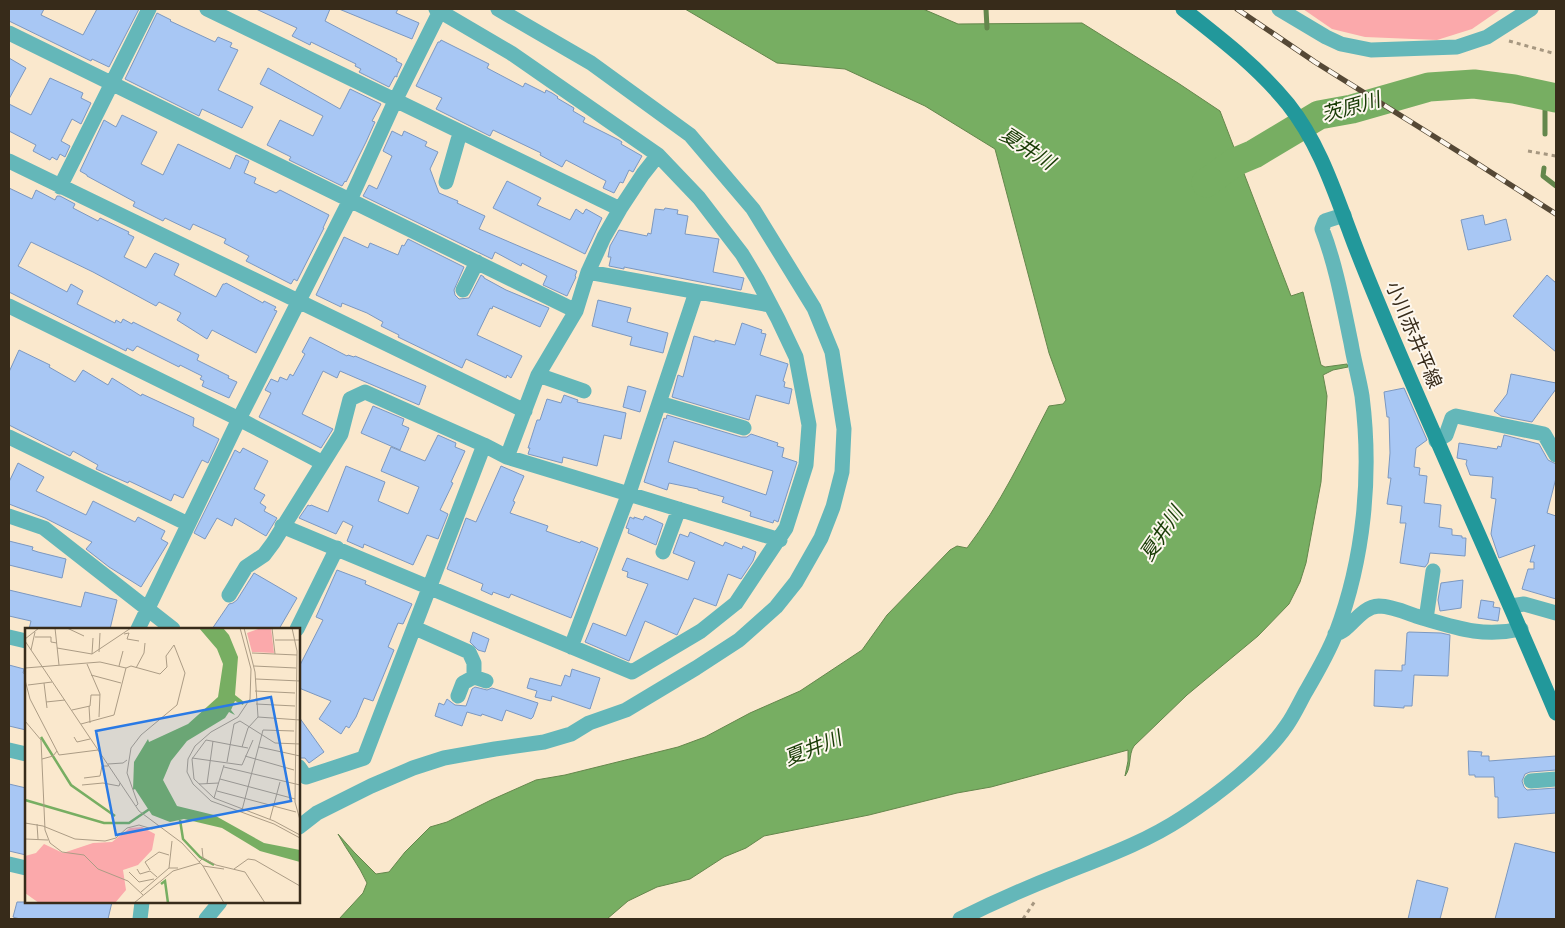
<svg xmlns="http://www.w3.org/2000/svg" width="1565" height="928" font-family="'Sofia Sans Condensed','Noto Sans JP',sans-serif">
<rect width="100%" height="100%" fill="#fae8cd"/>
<path fill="#fba9ab" d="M1303 9H1501L1472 29 1437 40 1365 37 1332 29Z"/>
<path fill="#77ae62" stroke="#64874c" d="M685 9H923L958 24 1082 23 1178 83 1220 111 1291 296 1303 292 1321 365 1325 367 1347 364 1348 367 1333 370 1323 375 1327 396 1321 482 1306 563 1300 582 1289 604 1258 636 1187 695 1134 746C1128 755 1132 767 1125 776L1128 761V750L991 787 957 793 869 815 764 836 746 848 724 857 690 879 657 887 628 901 607 919H339L363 893 367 883C359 865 347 851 338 834L354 852 376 874 389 872 405 852 430 827 447 822 491 800 536 780 565 775 678 747 705 737 750 713 800 691 862 650 887 615 950 550 957 546 967 548C1000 505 1024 454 1049 406L1063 404 1066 400 1049 353 995 149 925 106 845 69 777 63Z"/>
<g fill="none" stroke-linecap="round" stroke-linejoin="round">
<path stroke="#64874c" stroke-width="5" d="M986 9 987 28
M1514 89 1545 108V134
M1544 168 1543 176 1556 186"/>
<path stroke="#77ae62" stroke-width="29" d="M1206 183 1235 162 1254 154 1319 115 1352 109 1429 87 1474 84 1514 89 1556 98"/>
</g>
<path fill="#a8c7f4" stroke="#7c98c0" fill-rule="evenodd" d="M9 9H44L41 15 83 35 97 9H139L109 67 92 59 91 61 9 21Z
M256 9H330L325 21 397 59 396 61 402 64 397 75V77L395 76 389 87 359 72 361 69 355 66 356 64 311 42 310 45 292 36 297 28Z
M339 9H398L396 13 419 23 412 39Z
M157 13 171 20 170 21 215 42 218 37 232 43 230 47 238 50 218 90 253 107 242 128 202 109 199 116 125 79Z
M441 40 489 64 487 68 523 87 525 83 545 93 546 90 552 93 558 97 557 98 574 108 573 111 585 118 583 122 619 140 622 142 621 144 642 156 633 172 629 170 623 183 620 182 614 193 603 188 606 181 566 160 562 167 540 155 541 153 493 130 490 136 436 109 442 98 416 86 438 42H440Z
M9 58 26 68 9 99Z
M268 68 340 109 350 89 381 104 372 121 375 122 366 142 346 182 345 181 342 186 289 160 291 157 267 145 280 120 313 136 323 116 260 84Z
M50 78 83 93 81 98 91 103 81 124 72 119 61 141 70 146 65 157 60 154 57 160 52 157 50 160 33 151 36 145 9 131V104L31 115Z
M122 115 157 132 141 164 163 175 178 144 230 169 236 155 249 161 244 173 256 178 254 183 276 193 280 190 329 215 323 228H324L297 281 294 279 291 284 246 261 249 256 224 243 226 239 193 224 190 230 165 218 163 221 133 206 135 202 87 176V175L80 171 104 120 116 127Z
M392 131 402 136 404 131 427 142 425 146 438 152 430 169 439 193 458 201 457 203 485 216 479 229 577 271 575 276 576 277 567 296 543 285 547 276 522 263 521 266 495 252 492 259 363 196 369 185 377 189 392 156 383 151Z
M507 181 541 198 537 205 570 220 576 209 583 214 586 209 602 218 585 254 493 208Z
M9 188 32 199 36 190 55 200 57 196H60L75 204 73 208 98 221 100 218 129 232 128 234 134 237 124 257 146 268 154 254 155 253 179 264 174 275 216 297 223 284H225L226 283 263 303 264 301 276 307 274 310 277 311 256 353 212 330 207 339 177 320 181 313 159 302 156 306 93 272 31 242 18 266 67 292 71 284 83 291 77 304 115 323 116 320 121 323 123 319 132 324 133 322 199 355 197 360 229 376 228 378 237 382 229 398 202 386 204 381 200 379 202 376 180 365 179 367 137 346 133 351 127 348 126 351 9 292Z
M665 208 678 210 677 214 688 216 685 234 719 239 713 272 744 278 741 290 624 267V269L609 266 611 257H608L610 246 619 230 647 236 648 233 651 234 655 209 664 210Z
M1483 215 1485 225 1506 219 1511 240 1468 250 1461 220Z
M344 237 368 248 370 243 398 255 402 245 404 246 408 239 464 267 454 290 455 295 459 299 469 298 481 275 484 277V278L506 290 549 308 540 327 493 306 492 309 490 308 477 335 522 356 511 378 507 375 506 378 466 359 462 368 398 337 399 335 381 326 383 322 367 313 342 303 341 307 316 295Z
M1547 275 1556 283V352L1513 316Z
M598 300 631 308 627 322 668 333 663 353 630 345 632 337 592 326Z
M742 323 762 330 761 333 766 334 760 355 788 364 783 381 785 382 784 387 792 389 789 404 756 395 749 420 672 397 678 375 683 377 694 336 715 342V340L735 345Z
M310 337 347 356 348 355 354 357 355 356 426 386 419 405 340 371 337 378 323 371 302 414 333 429 321 448 259 417 271 393 265 390 271 379 278 382 280 377 287 380 290 374 293 376 305 354 302 352Z
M19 350 50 365 49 367 75 382 83 370 108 385 112 378 141 396 142 394 194 418 193 426 219 439 208 463 202 460 183 498 174 494 171 501 129 481 128 483 96 469 98 465 73 451 70 456 9 425V372Z
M1511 374 1556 383V389L1532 422 1501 416 1494 411 1507 394Z
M628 386 646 391 640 412 623 407Z
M1404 388 1427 440 1416 448 1414 467 1420 468 1419 475 1427 476 1424 503 1441 505 1439 527 1452 529V535L1462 536V538H1466L1465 556 1430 553 1428 563 1425 567 1400 563 1406 523H1400L1402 506 1387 504 1391 478H1388L1390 453 1389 417H1387L1384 392Z
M564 395 578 400 577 402 626 413 621 439 604 435 597 466 563 457 562 463 528 454 530 448H528L537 420H540L547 399 561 403Z
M373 406 404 419 402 425 409 428 400 450 361 433Z
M667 415 741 437H747L751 434 778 443 777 446 784 448 782 457 797 462 778 522 774 520 773 523 750 516 751 512 722 502 724 497 698 490V489L669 483 667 490 644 482 664 418 666 419ZM674 441 773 471 766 495 668 462Z
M438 435 456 443 455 447 465 451 451 482 453 483 440 510 448 514 438 539 427 535 413 565 364 544 363 548 347 541 353 526 343 521 336 534 299 518 308 505 310 506 311 505 328 512 346 466 385 482 378 501 408 514 419 487 381 471 391 447 425 461Z
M1504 435 1539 444 1548 460 1556 464V478L1547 513 1556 516V599L1522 589 1528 569H1534V562H1530L1535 545 1499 558 1491 534 1496 499 1491 498 1493 477 1470 475 1466 464 1467 460 1457 458 1459 443 1497 449 1498 446 1501 447Z
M243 448 268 461 254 489 265 495 260 503 266 507 264 511 277 518 266 536 235 518 232 526 217 518 205 539 194 533 235 450 240 453Z
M18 463 44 477 36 491 86 515 93 501 135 522 138 517 165 531 161 539 168 543 141 587 109 567 86 549 92 542 45 518 9 504V482Z
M501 466 524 476 513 501 515 502 510 513 548 526 546 531 580 543 581 541 598 548 571 618 511 594 509 598 493 592 492 595 481 590 483 584 447 569 466 518 476 522Z
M645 516 663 524 656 545 628 533 629 529 626 528 630 517 634 519V517L643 520Z
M690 532 723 546 725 542 742 549 743 546 756 552 753 561 741 579 728 574 716 606 694 598 677 635 645 621 629 661 585 642 593 623 626 636 648 584 627 577 628 572 622 570 627 558 688 580 695 562 673 553 680 534 688 537Z
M9 541 33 547 32 550 38 552 66 559 62 578 9 565Z
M337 570 366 581 365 584 412 604 403 624 398 623 388 647 394 650 373 701 364 698 356 717 349 728 346 726 341 734 319 719 331 701 299 688V667L323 620 316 617Z
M254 573 297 598 279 629H212L229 604 233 603 237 600Z
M1463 580 1461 608 1440 611 1438 600 1441 583Z
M9 590 81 607 85 592 117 600 110 629H29L31 621 9 616Z
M1481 600 1494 602 1493 607 1500 608 1498 621 1478 618Z
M473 632 489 639 485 652 478 650 470 642Z
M1409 632 1441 633 1450 635 1448 676 1414 675 1412 706H1404V708L1374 706 1375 670 1402 671V665H1405L1407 633Z
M9 665 24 669 23 673 26 674V730L9 726Z
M572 669 600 678 590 709 552 696 551 701 535 697 537 691 527 688 530 678 561 686 565 675 570 677Z
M475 687 487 690 492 688 538 703 533 717 531 719 506 710 502 721 482 714 481 716 467 712 462 726 435 716 439 703 444 705 447 699 455 705 466 706 472 689Z
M299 717 324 752 309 763 305 758H299Z
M1468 751 1482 752 1481 756H1489V761L1556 756V770L1530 772 1525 774 1522 781 1524 787 1527 790 1556 788V813L1498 818V797H1495L1494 777H1475V775H1469Z
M9 784 26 788V855L9 851Z
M1515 843 1556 853V919H1495Z
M1417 880 1448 888 1440 919H1408Z
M17 902H112L108 919H20L13 917Z"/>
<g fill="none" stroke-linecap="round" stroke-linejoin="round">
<path stroke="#a69780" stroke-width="3" stroke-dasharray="4 4" stroke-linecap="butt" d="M1509 41 1556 54
M1528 151 1556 156
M1023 919 1035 901"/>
<path stroke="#64b7b9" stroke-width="15" d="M207 9 620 209
M1279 9 1326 37 1341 44 1371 50 1457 47 1487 37 1531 9
M9 33 576 311
M9 161 525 411
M446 182 458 140 462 133
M60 187 149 9
M588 272 770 305
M463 290 477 262
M9 306 239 419 323 463
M538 375 584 391
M659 403 744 428
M9 437 188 524
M1436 441 1446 435 1452 418 1456 416 1544 434 1556 455
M507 457 538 375 576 311 588 272 604 237 620 209 643 174 658 155
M9 516 44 528 173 629
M282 526 632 672 701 631 736 603 786 528 806 465 809 425 796 357 778 319 757 279 742 254 699 198 658 155 511 53 436 9
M663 552 679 509
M229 595 246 567 264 555 273 543 341 434 350 399 365 392 484 445 507 457 780 540
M1511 606 1524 604 1556 613
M1426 619 1433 571
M415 628 469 652 474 663V677
M138 629 239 419 350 200 395 101 440 11
M297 629 337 548
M1335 634C1351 631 1359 607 1379 606 1391 606 1405 612 1416 616 1454 627 1481 638 1521 629
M9 637 26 641
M571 647 629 493 696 292
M458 696 463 683 474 677 486 681
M9 750 26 754
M299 767 306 777 364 758 484 445
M1531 781 1556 779
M299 827 317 813 371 786 413 768 444 758 495 749 544 742 571 734 589 723 626 710 696 668 739 640 776 607 796 582 821 538 833 507 842 472 844 429 832 352 814 308 753 209 690 135 591 63 498 9
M9 864 26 868
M140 919 142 902
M206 919 220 902
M960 919C992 903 1026 888 1059 875 1101 858 1144 843 1182 818 1217 795 1264 759 1287 725 1294 715 1299 704 1305 693 1316 674 1328 654 1336 633 1364 559 1372 475 1362 396 1359 378 1354 361 1351 343 1343 305 1336 265 1322 229L1325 221 1344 215"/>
<path stroke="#22989b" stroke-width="15" d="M1183 9C1220 38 1258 67 1288 104 1319 143 1334 190 1351 235 1362 265 1374 293 1386 322 1441 453 1501 582 1556 713"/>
<g stroke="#554835" stroke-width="5.5">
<path id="rail" d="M1237 9 1315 62 1467 157 1556 214"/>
</g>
<use href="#rail" stroke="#fdf7ee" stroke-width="4" stroke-dasharray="11" stroke-linecap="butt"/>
</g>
<g text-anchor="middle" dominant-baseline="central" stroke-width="4" stroke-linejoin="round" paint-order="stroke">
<g font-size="19" fill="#372b1a" stroke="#fdf7ee">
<text transform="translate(1413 335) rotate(67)">小川赤井平線</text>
</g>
<g font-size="20" font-style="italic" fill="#183b05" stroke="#fdf7ee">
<text transform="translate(1351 108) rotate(-16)">茨原川</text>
<text transform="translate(1027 149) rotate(33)">夏井川</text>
<text transform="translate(1162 534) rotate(-56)">夏井川</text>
<text transform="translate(813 749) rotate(-22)">夏井川</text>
</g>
</g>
<g transform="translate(25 628)">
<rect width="275" height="275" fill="#fae8cd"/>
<path d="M236 0H246L249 25 227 24 222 5ZM117 199 130 206 127 222 113 237 98 242 101 262 90 275H14L0 265V228L11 225 19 216 38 225 68 215 87 214 105 200Z" fill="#fba9ab"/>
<path d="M174 0H198L204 7 213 29 210 67 219 74 218 77 210 73 206 82 210 87 204 84 200 90 162 113 146 133 138 152 152 178 189 187 239 215 275 222V234L235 223 197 200 159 191 145 194 127 187 110 161 108 162 109 134 123 111 124 114 163 96 193 69 198 36 192 21Z" fill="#77ae62"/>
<path fill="none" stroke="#77ae62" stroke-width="2.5" d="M16 109 46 157 90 188M0 172 79 195H104L126 180M155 192 158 211 175 229 189 237M136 256 140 253 143 275"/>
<path fill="none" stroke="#ac9c85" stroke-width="1" d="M30 0 34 37M42 0 59 8M215 0 226 41 225 71 213 89 186 104 170 118 163 131 162 144 168 156 186 173 249 196 275 210M219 0 230 44 233 89M247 0 250 26M267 0 272 23 270 174 275 192M99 6 104 5 102 11 114 13M10 9H26V14L32 15M0 11 14 0M250 12H275M0 13 114 183 157 215 178 238 199 275M32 20 67 26 68 10M6 22 10 4M74 24 75 5M227 25 272 27M67 26 106 0M62 36 75 66 74 89M94 38 98 23M229 38 271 40M0 40 75 34 101 40 89 87 56 96M101 40 106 38 135 46 142 39 141 28 149 17 160 45 152 77 116 107 106 120 102 145 113 176 111 178M111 40 119 25 120 15M66 47 96 55M231 51 275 53M0 52 5 71 34 127 73 122M19 55 22 80M3 57 27 54M230 63 270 65M21 74 40 72M231 76 270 78M64 78 65 95M47 82 65 78 66 67H75M233 89 275 92M0 93 16 112 20 202 25 215 37 224 59 227 73 241 103 253 118 267M49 109 52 114 65 111M217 119 223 100 233 89M234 119 275 128M223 120 181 112 167 131 169 151 189 170 249 193 275 207M220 128 269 142M167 130 217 137 228 112M17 131 28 128 32 123M202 134 209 96 215 93 250 115 275 116M83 136 98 135 102 132M199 139 275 157M59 150 75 148 77 138H83M195 151 270 171M174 156 194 155M182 156 188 113M57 157 78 155 94 158 95 155M192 163 271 184M189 170 199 137M217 182 238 102 269 103M245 191 255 154M0 195 18 198 50 211 80 213 91 210 102 200 114 197 127 201 133 198M12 196 13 211M0 211 23 212M178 230 191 237 220 244 240 275M174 234 178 230 177 220M178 238 199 241M144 240 147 213M112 241 115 246 125 243 132 249M209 241 223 231 230 232 275 258M125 242 120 234 134 224 144 227M104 244 114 254 129 251M116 264 144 240H153M109 275 148 243 175 235"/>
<path fill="#2a7ae5" fill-opacity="0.15" stroke="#2a7ae5" stroke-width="2.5" d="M246 69 266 173 91 207 71 103Z"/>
<rect width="275" height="275" fill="none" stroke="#372b1a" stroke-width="2.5"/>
</g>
<rect width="1565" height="928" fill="none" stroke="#372b1a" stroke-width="20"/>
</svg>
